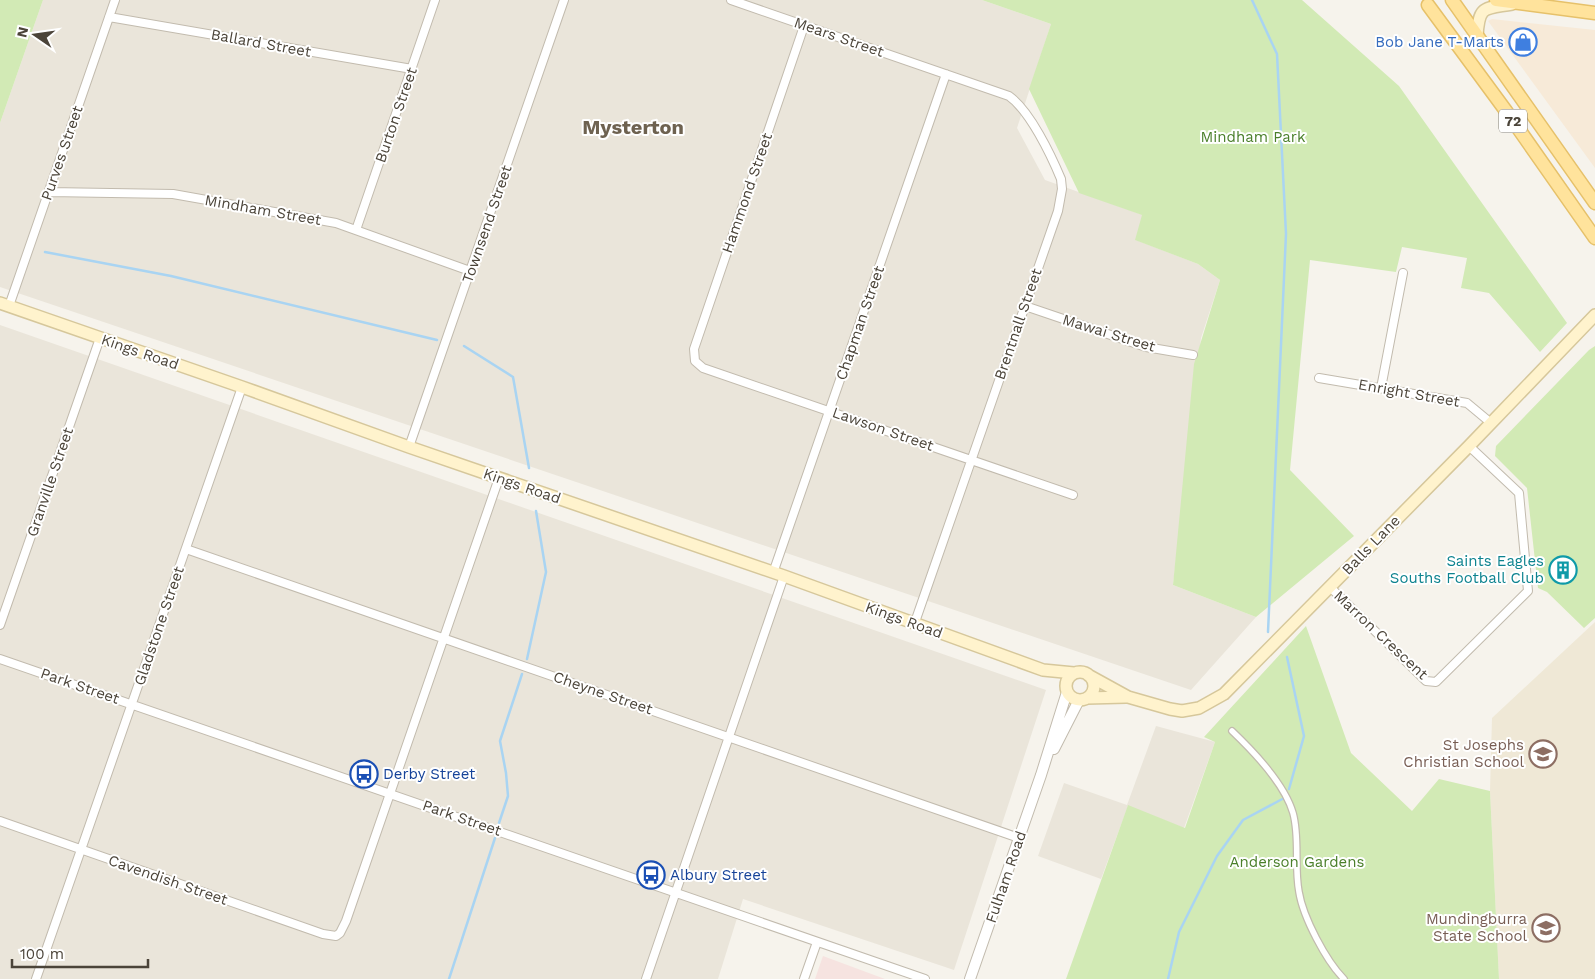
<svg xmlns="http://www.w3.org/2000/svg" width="1595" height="979" font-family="'Work Sans',sans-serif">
<rect width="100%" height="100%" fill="#f6f3ec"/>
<path fill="#eae5da" d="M43 0H982L1051 24 1017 128 1045 180 1143 215 1136 240 1198 264 1220 280 1201 338 1173 585 1256 617 1191 690 0 287V123Z
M0 325 1046 690 954 970 743 899 718 979H0Z
M1156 726 1215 742 1184 828 1128 806 1101 879 1038 856 1064 783 1127 805Z"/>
<path fill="#f7ead8" d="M1492 19 1595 30V168L1488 21Z"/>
<path fill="#efe8d6" d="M1595 622V979H1499L1490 791 1492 718Z"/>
<path fill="#f6e3e0" d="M823 956 885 979H815Z"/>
<path fill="#d2eab5" d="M0 0H43L0 123Z
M982 0H1302L1399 86 1567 323 1540 352 1489 293 1461 288 1467 258 1402 247 1396 272 1310 260 1290 470 1354 536 1256 617 1173 585 1194 364 1220 280 1198 264 1135 240 1142 215 1079 193 1029 89 1051 24Z
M1595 346V618L1584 628 1547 592 1538 588 1527 488 1495 456 1496 446 1589 350Z
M1306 626 1351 753 1412 811 1439 779 1490 791 1499 979H1066L1128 805 1185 828 1215 742 1204 737Z"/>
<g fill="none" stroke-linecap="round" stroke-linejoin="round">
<path stroke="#a9d4f2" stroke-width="2.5" d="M1252 0 1277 54 1286 234 1268 632
M45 252 171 276 437 340
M464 346 513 377 529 468
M1287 657 1304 736 1289 789
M527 659 546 572 536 511
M499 823 508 796 506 773 500 741 522 674
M449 979 495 838
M1168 979 1179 932 1217 856 1243 820 1286 797"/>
<g stroke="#c2bbae" stroke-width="8">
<path id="pedestrian" d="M1232 731C1253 751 1285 785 1293 813 1300 838 1294 866 1299 892 1303 917 1326 961 1344 979"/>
</g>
<g stroke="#c2bbae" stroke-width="10">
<path id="minor" d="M731 0 1009 96C1030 111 1051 155 1061 179L1062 189 1058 211 914 625
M109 17 412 69
M804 26 694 349 695 361 703 368 1073 495
M49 192 173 194 336 223 470 271
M356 230 435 0
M9 306 115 0
M1025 306 1146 347 1193 355
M1319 378 1467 403 1491 423
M1381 388 1403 273
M409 447 564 0
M186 549 1019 838
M773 573 946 74
M1330 587 1426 681 1436 682 1528 591 1519 493 1469 446
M0 625 100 338
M0 659 925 979
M0 821 323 934 336 936 340 933 346 921 499 478
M36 979 242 387
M646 979 784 576
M804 979 817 942"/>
</g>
<g stroke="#c2bbae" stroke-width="12">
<path id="tertiary" d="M1054 749 1079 700
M970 979 1041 775 1067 692"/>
</g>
<g stroke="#d6c79b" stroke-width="14">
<path id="secondary" d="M1477 36C1479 5 1484 9 1512 4
M0 303 242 387 409 447 784 576 1043 670 1074 673
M1066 686a14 14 0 1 1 28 0a14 14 0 1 1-28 0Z
M1088 675 1128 697 1170 709 1182 711 1199 708 1224 694 1469 446 1595 315
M1087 698 1126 697"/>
</g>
<g stroke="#e6c16a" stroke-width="15">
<path id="primary" d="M1452 0 1595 203
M1496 0 1595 13
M1428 5 1506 111 1595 238"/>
</g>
<use href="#pedestrian" stroke="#fff" stroke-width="5.5"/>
<use href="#minor" stroke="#fff" stroke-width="8"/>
<use href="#tertiary" stroke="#fff" stroke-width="10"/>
<use href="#secondary" stroke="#fff3cd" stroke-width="11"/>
<use href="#primary" stroke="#ffe39c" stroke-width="12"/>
</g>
<defs>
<g id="shop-ring" transform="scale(1.4375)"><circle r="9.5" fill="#fff" stroke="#3f7fe0" stroke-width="1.5"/><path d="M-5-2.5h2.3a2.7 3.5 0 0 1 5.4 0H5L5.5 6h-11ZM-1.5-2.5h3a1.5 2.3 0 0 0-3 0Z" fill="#3f7fe0"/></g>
<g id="building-ring" transform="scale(1.4375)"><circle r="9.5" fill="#fff" stroke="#0f9aa8" stroke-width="1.5"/><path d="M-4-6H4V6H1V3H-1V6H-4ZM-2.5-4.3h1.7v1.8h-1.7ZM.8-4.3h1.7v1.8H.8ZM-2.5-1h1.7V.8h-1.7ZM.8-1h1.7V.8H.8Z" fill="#0f9aa8"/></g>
<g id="school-ring" transform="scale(1.4375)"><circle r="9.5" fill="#fff" stroke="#8d6e63" stroke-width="1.5"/><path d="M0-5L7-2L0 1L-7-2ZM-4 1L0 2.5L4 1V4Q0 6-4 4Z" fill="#8d6e63"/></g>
<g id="bus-ring" transform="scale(1.4375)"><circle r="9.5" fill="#fff" stroke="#1a4fb4" stroke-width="1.5"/><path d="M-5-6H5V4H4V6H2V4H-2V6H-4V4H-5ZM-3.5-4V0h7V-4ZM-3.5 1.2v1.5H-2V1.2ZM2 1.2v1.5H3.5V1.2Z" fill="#1a4fb4"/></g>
</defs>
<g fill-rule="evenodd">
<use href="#shop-ring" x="1523" y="42"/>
<use href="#building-ring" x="1563" y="570"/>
<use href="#school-ring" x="1543" y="754"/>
<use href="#bus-ring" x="364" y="774"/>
<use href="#bus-ring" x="651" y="875"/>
<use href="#school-ring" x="1546" y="928"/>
</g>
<g text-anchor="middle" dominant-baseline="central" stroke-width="4" stroke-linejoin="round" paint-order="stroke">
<rect fill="#fff" stroke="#817c74" stroke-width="1" x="1499" y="109.5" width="28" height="23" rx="4"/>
<g font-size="14" font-weight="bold" fill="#4b4439">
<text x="1513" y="121">72</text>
</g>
<g font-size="15" fill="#4b4439" stroke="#fff">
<text transform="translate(839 37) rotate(19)">Mears Street</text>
<text transform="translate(261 43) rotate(10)">Ballard Street</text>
<text transform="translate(396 115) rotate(-71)">Burton Street</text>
<text transform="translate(62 153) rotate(-71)">Purves Street</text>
<text transform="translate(747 193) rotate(-71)">Hammond Street</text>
<text transform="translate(263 210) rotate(10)">Mindham Street</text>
<text transform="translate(487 224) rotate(-71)">Townsend Street</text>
<text transform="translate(860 323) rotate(-71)">Chapman Street</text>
<text transform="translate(1018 324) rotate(-71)">Brentnall Street</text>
<text transform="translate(1109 333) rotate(17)">Mawai Street</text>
<text transform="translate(140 352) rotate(19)">Kings Road</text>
<text transform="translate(1409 393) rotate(10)">Enright Street</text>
<text transform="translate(883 429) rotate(19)">Lawson Street</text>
<text transform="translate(50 482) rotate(-71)">Granville Street</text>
<text transform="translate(522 486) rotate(19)">Kings Road</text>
<text transform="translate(1371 545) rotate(-46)">Balls Lane</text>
<text transform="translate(904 620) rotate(20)">Kings Road</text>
<text transform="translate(159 626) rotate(-71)">Gladstone Street</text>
<text transform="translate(1381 635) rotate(43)">Marron Crescent</text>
<text transform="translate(80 686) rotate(19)">Park Street</text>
<text transform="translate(603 693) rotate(19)">Cheyne Street</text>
<text transform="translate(462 818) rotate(19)">Park Street</text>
<text transform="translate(1006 877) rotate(-71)">Fulham Road</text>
<text transform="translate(168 880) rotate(19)">Cavendish Street</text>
</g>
<g font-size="15" fill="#366cbe" stroke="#fff" text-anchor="end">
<text x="1504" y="42">Bob Jane T-Marts</text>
</g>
<g font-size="15" fill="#4a7f2a" stroke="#fff">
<text x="1253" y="137">Mindham Park</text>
<text x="1297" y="862">Anderson Gardens</text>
</g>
<g font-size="15" fill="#0d838f" stroke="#fff" text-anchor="end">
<text x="1544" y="561">Saints Eagles<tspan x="1544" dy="17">Souths Football Club</tspan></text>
</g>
<g font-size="15" fill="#785e54" stroke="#fff" text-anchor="end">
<text x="1524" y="745">St Josephs<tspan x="1524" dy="17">Christian School</tspan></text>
<text x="1527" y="919">Mundingburra<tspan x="1527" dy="17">State School</tspan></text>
</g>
<g font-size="15" fill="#164399" stroke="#fff" text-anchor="start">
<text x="383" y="774">Derby Street</text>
<text x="670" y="875">Albury Street</text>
</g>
<g font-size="20" font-weight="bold" fill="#6e6250" stroke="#fff">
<text x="633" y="127">Mysterton</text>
</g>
</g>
<g transform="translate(35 35) rotate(283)" stroke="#ffffff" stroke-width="4" paint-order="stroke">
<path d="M0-4L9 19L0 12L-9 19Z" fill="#4b4439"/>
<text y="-8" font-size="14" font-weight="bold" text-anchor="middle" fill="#4b4439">N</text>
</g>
<path d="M12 959v8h136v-8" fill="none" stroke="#4b4439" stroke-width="2.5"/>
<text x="20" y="959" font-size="15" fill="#4b4439" stroke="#ffffff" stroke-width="4" paint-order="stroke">100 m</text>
</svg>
